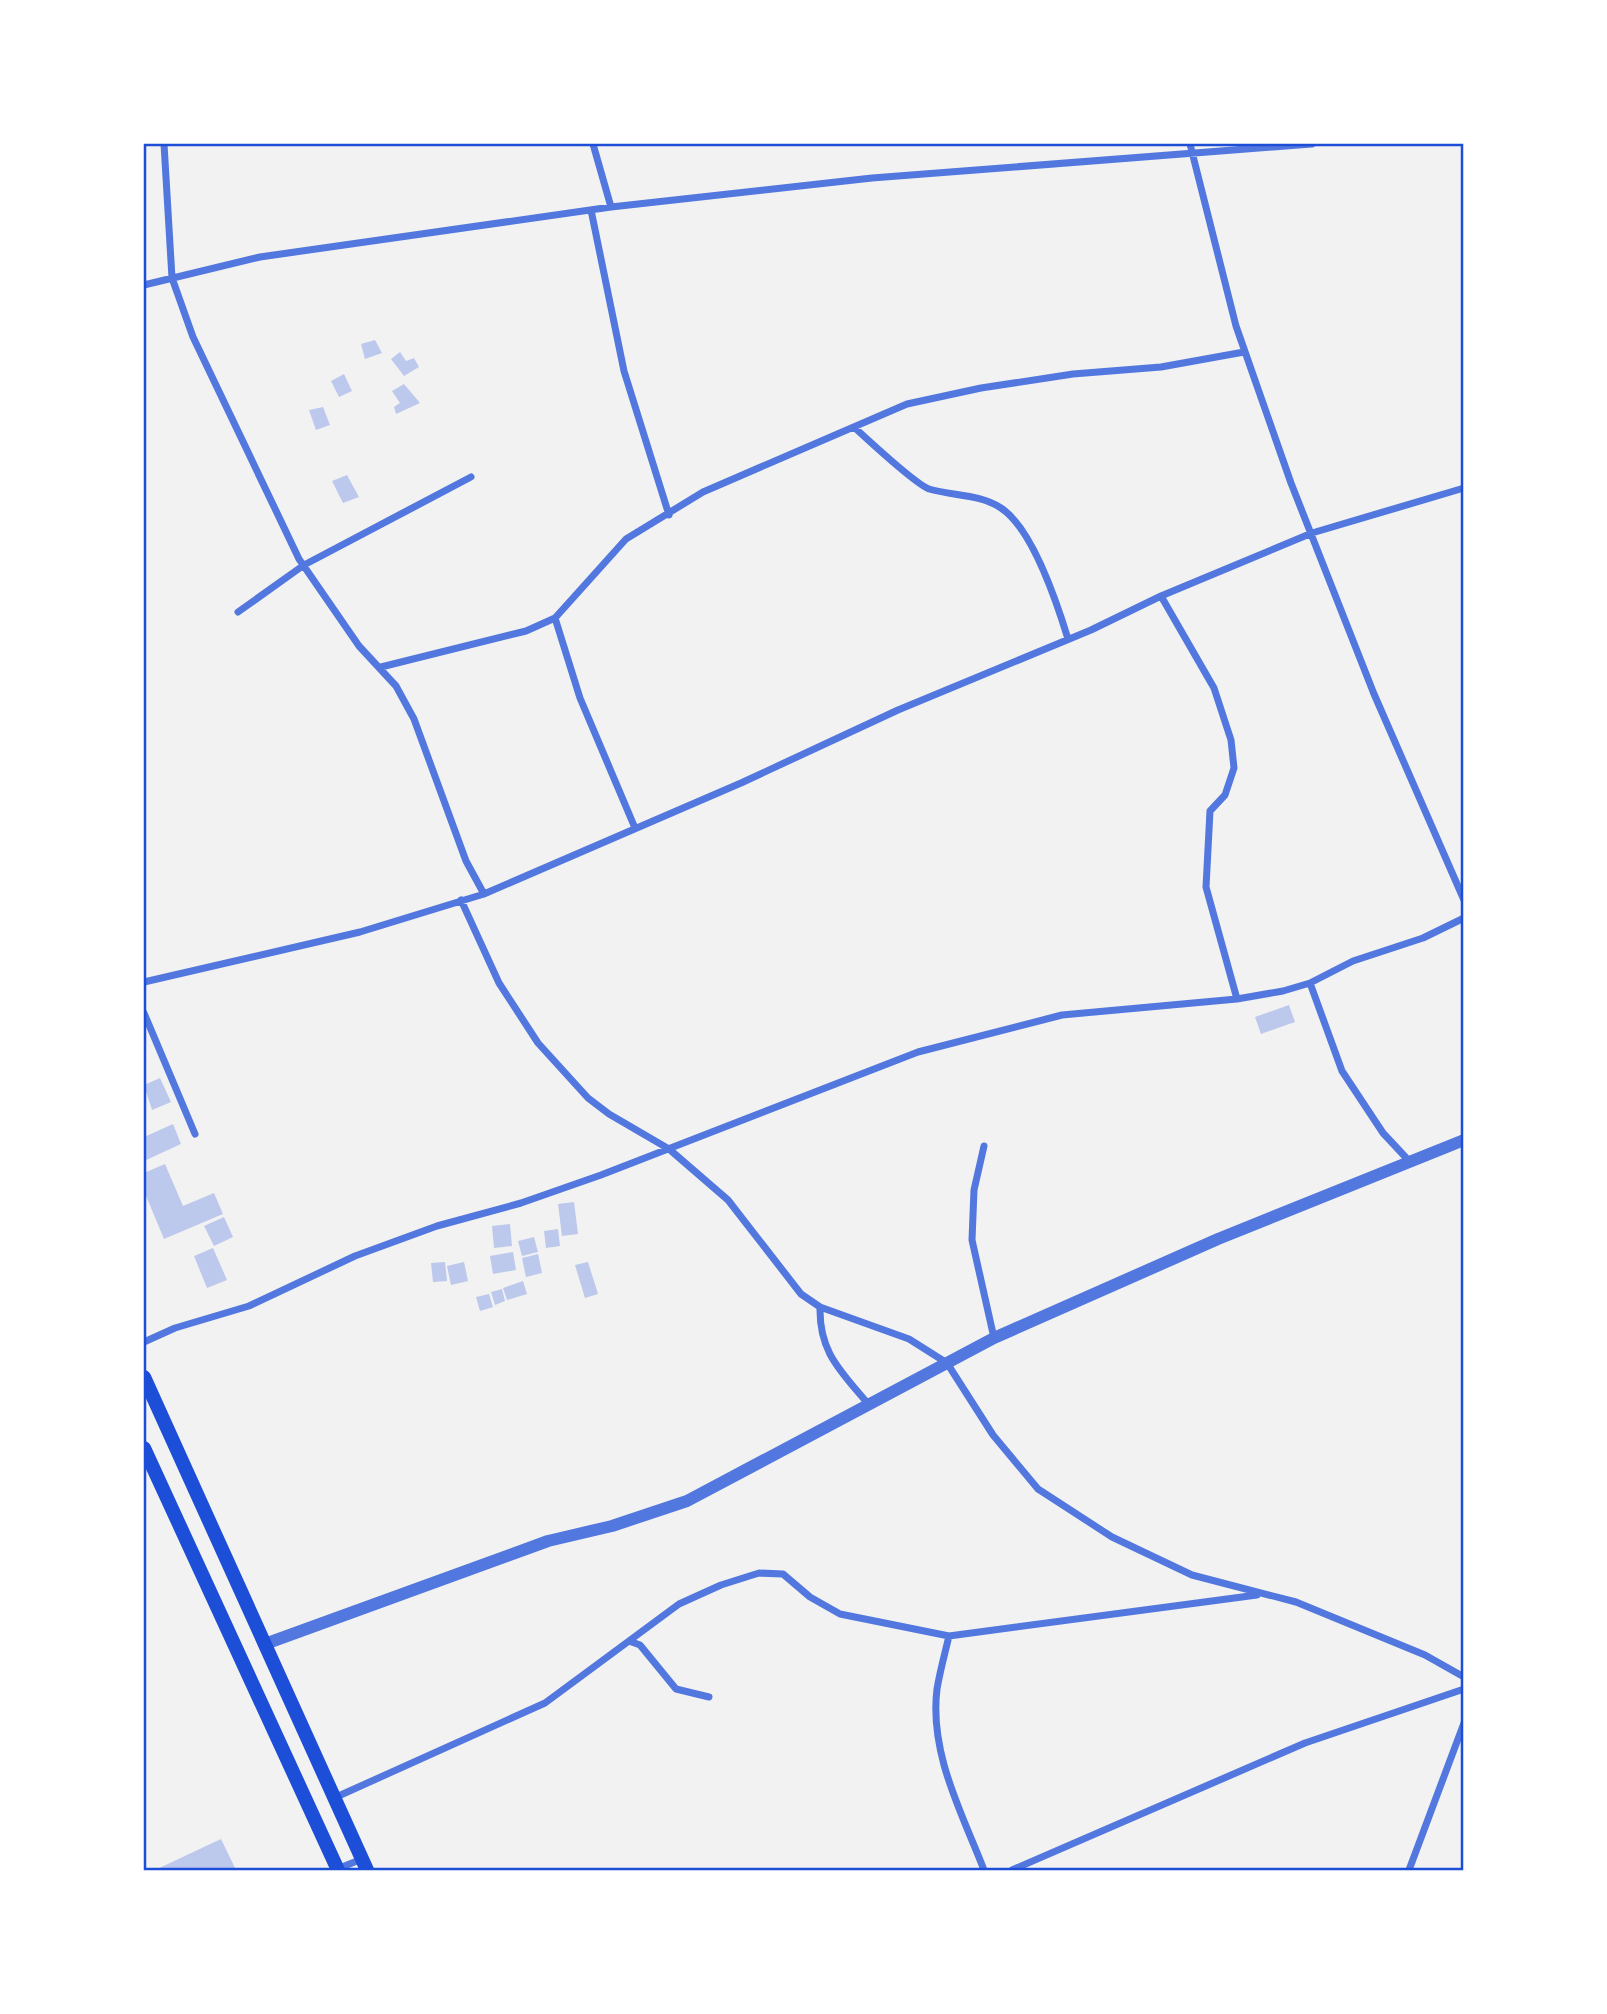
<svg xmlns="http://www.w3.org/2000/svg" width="1607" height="2014" font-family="'DejaVu Sans',sans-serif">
<rect width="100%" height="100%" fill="#f2f2f2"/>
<path fill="#bdc9ec" d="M375 340 382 353 365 359 361 344Z
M400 352 406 361 414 358 419 367 404 376 391 359Z
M344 374 352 391 339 397 331 381Z
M404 384 420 403 396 414 394 407 400 403 392 391Z
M323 407 330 425 316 430 309 410Z
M347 475 359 497 343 503 332 481Z
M1289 1005 1295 1022 1261 1034 1255 1017Z
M160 1078 171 1102 152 1110 144 1085Z
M173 1124 181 1144 144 1161V1137Z
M165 1164 183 1206 214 1193 223 1214 164 1239 144 1191V1173Z
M574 1202 578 1234 562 1236 558 1204Z
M224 1217 233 1237 214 1246 204 1226Z
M510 1224 512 1246 494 1248 492 1226Z
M558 1229 560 1246 546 1248 544 1231Z
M534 1237 538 1252 522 1256 518 1241Z
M213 1248 227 1280 207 1288 194 1256Z
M513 1252 516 1270 493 1274 490 1256Z
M538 1254 542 1273 526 1277 522 1258Z
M445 1262 447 1281 433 1282 431 1263Z
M464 1262 468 1281 451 1285 447 1266Z
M588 1262 598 1294 585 1298 575 1265Z
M523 1281 527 1294 507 1300 503 1288Z
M502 1289 505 1301 495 1305 491 1292Z
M489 1294 493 1307 480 1311 476 1297Z
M221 1839 236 1870H155Z"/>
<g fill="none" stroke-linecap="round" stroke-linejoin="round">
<path stroke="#5277de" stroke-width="7" d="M164 144 172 278 193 337 299 559 359 646 396 686 414 719 466 861 484 894
M593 144 611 207
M1190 144 1236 326 1291 483 1374 694 1464 900
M591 210 624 371 669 515
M144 285 260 257 611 207 872 178 1312 144
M855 428C868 440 916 484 929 489 953 496 980 494 1001 508 1033 529 1057 603 1068 639
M1161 596 1214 688 1231 740 1234 768 1225 795 1210 811 1206 887 1237 999
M238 612 304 565 471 477
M555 618 580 698 635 828
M381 667 526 631 555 618 626 539 703 492 907 404 981 388 1073 374 1161 367 1244 352
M461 900 499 983 538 1043 588 1098 609 1114 669 1149 728 1200 801 1294 820 1307 909 1339 947 1363 993 1435 1038 1489 1112 1537 1192 1575 1296 1602 1425 1655 1464 1677
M144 982 360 932 484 894 741 783 898 710 1091 630 1161 596 1312 533 1464 488
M1310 983 1342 1071 1383 1133 1411 1163
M144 1013 195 1134
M984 1146 974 1190 972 1240 994 1338
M820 1307C819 1353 841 1371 869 1405
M144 1342 175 1328 249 1306 355 1256 437 1226 521 1203 601 1175 918 1052 1062 1015 1237 999 1283 991 1310 983 1353 961 1423 938 1464 918
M949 1636C945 1653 940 1671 937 1689 929 1753 962 1813 984 1870
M629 1641 640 1645 676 1689 709 1697
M334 1798 545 1703 679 1604 721 1585 759 1573 783 1574 810 1597 840 1614 949 1636 1257 1595
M337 1869 362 1859
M1012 1870 1305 1743 1464 1689
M1409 1870 1464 1723"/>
<path stroke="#5277de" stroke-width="12" d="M265 1644 548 1541 612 1526 687 1501 994 1338 1218 1239 1464 1140"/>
<path stroke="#1d4ed8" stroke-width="14" d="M144 1377 367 1870
M144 1448 338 1870"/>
</g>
<rect width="1607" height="2014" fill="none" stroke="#ffffff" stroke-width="290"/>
<rect x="145" y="145" width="1317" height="1724" fill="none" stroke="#1d4ed8" stroke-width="2.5"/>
</svg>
